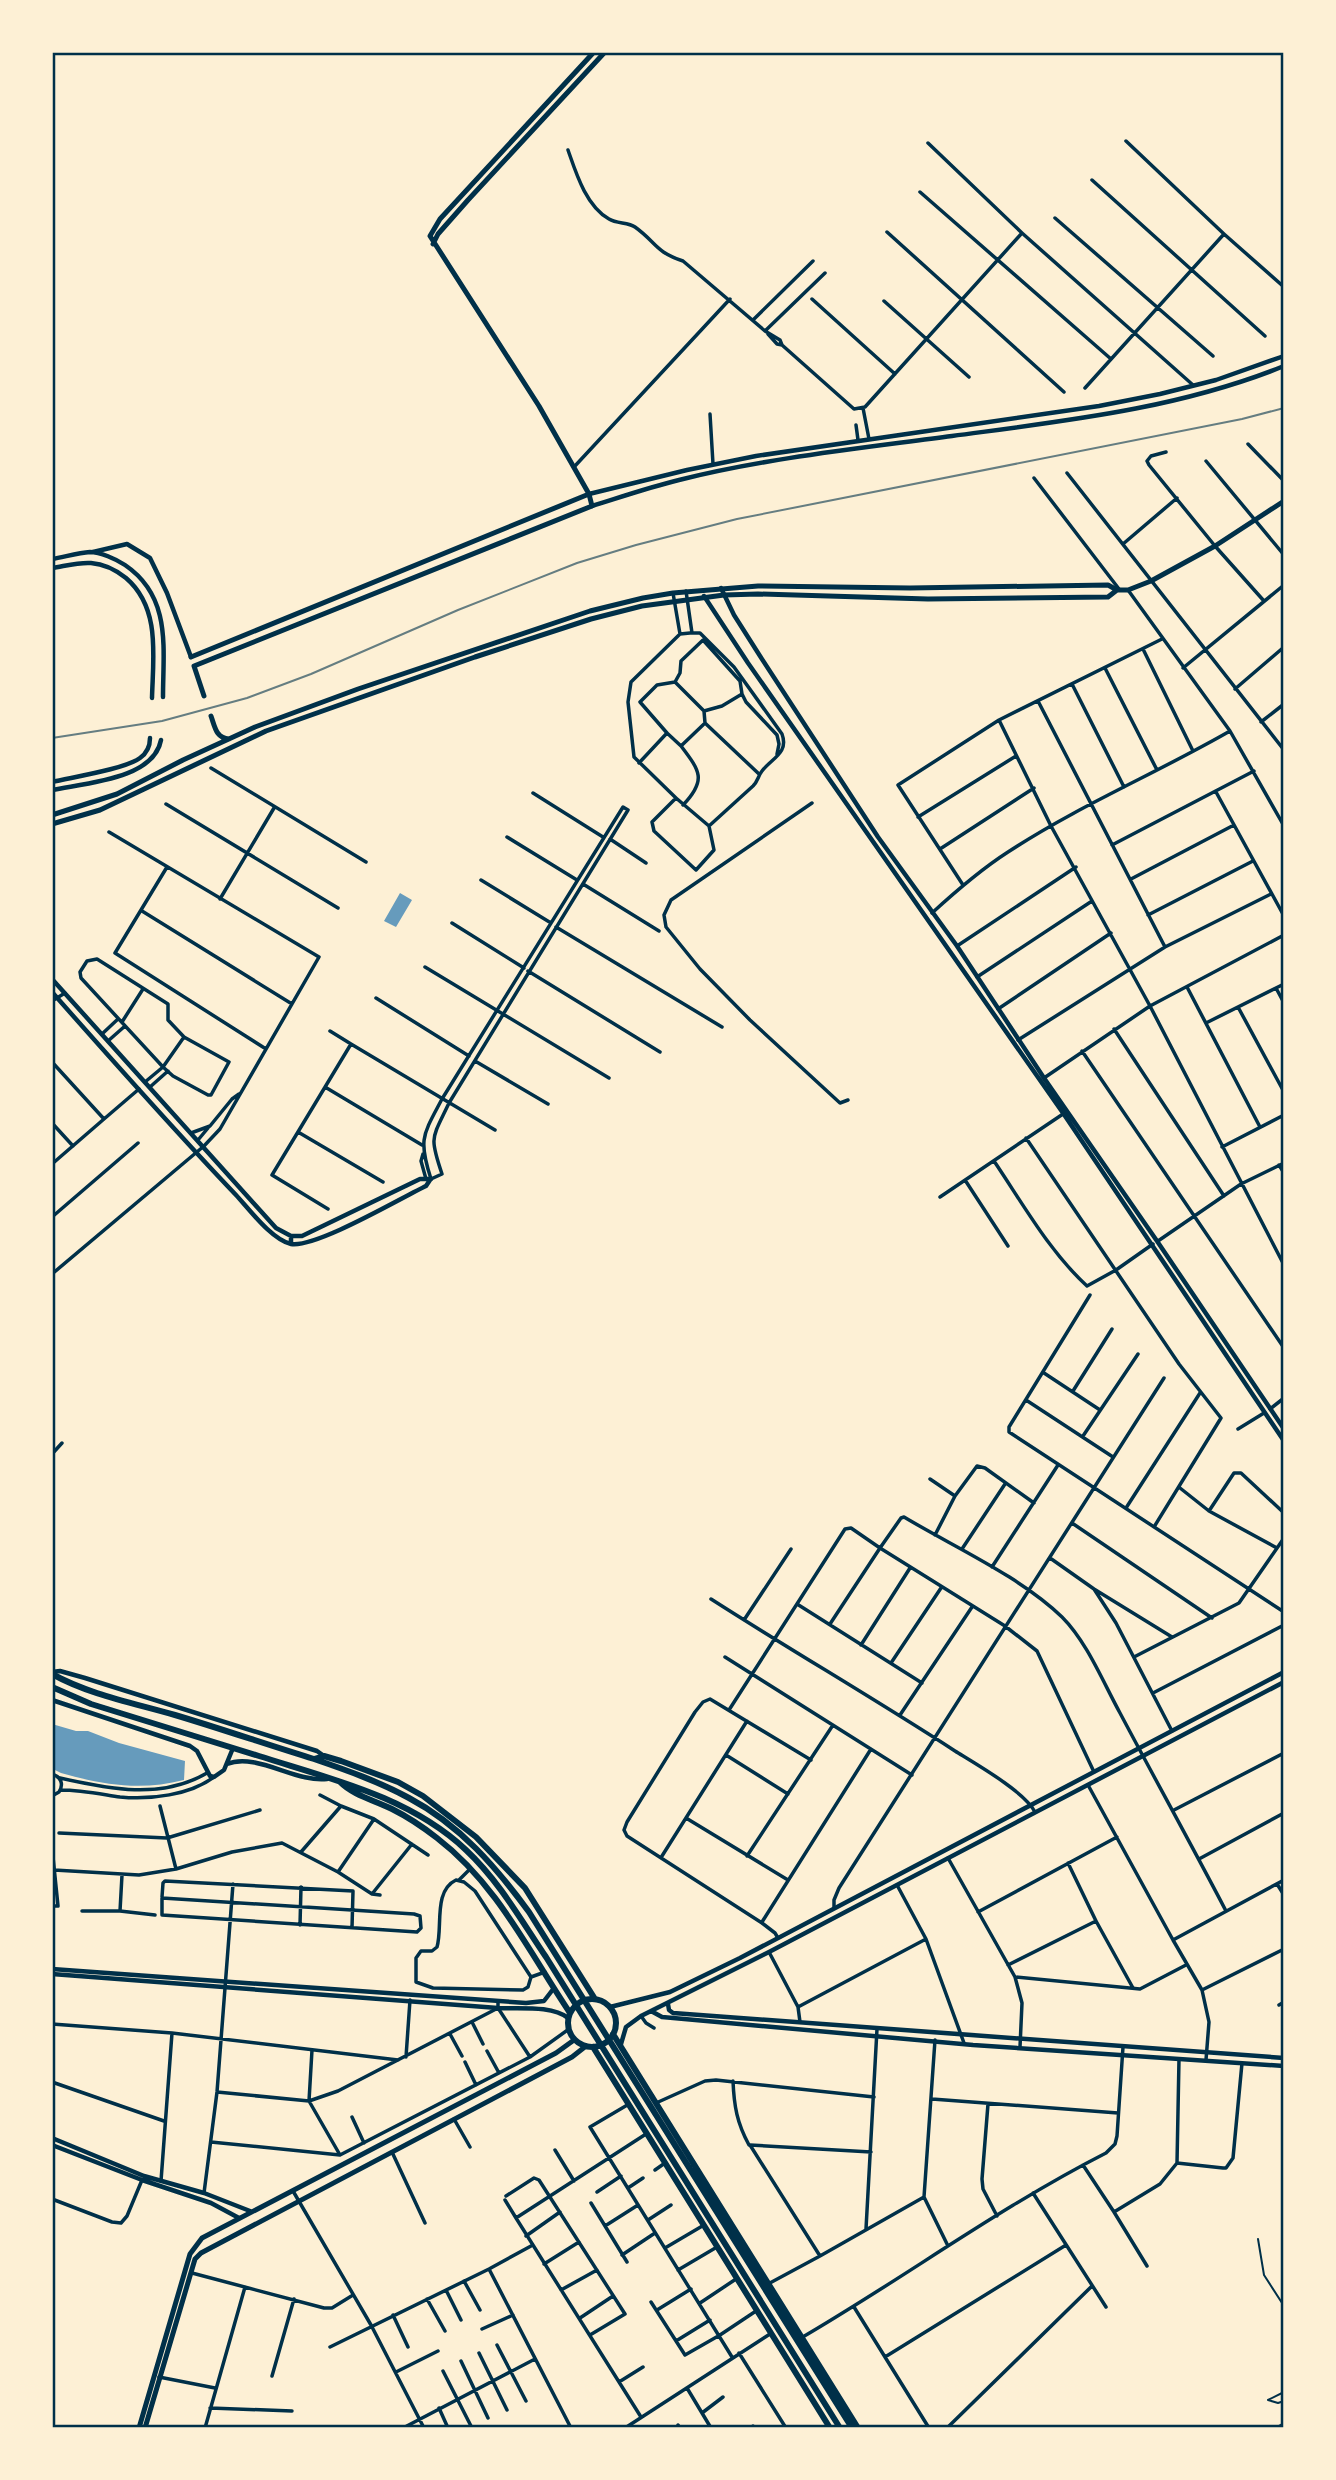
<svg xmlns="http://www.w3.org/2000/svg" width="1336" height="2480" font-family="Figtree,sans-serif">
<rect width="100%" height="100%" fill="#fdf0d5"/>
<path fill="#669bbc" d="M400 893 412 900 396 927 384 921Z
M52 1724 76 1731H88L119 1743 185 1761 184 1780C141 1791 103 1785 61 1773L53 1769Z"/>
<g fill="none" stroke-linecap="round" stroke-linejoin="round">
<path stroke="#003049" stroke-width="2" d="M1258 2239 1264 2275 1284 2306
M1284 2392 1268 2400 1278 2403 1284 2401
M1275 2428 1284 2423"/>
<path stroke="#003049" stroke-width="3.5" d="M1126 141 1224 234
M928 143 1022 233
M568 150C576 173 586 206 609 219 617 224 628 222 635 227 656 242 655 252 683 261L765 331 780 340 782 345 854 409 865 407 1022 233 1193 385
M1092 180 1265 336
M920 192 1111 359
M1055 218 1213 356
M887 232 1064 392
M812 299 895 374
M884 301 969 377
M753 320 813 261
M765 331 825 273
M768 334 777 344 782 345
M1085 388 1224 234 1284 287
M863 408 869 439
M710 414 713 464
M856 425 858 440
M1248 444 1284 481
M1166 452 1151 456 1147 461 1149 465 1215 546 1264 601
M1206 461 1284 555
M574 467 730 299
M1067 473 1284 750
M1034 478 1119 589
M1123 544 1177 498
M1128 590 1230 731 1284 826
M686 591 692 633
M673 593 680 634
M690 633H700L734 667 782 734C789 753 772 758 762 771 758 776 758 781 753 786L709 826 676 798 634 757 628 702 631 682 680 634Z
M1143 649 1193 751
M1105 668 1157 770
M1183 668 1284 585
M675 682 704 711 705 723 759 774
M1072 684 1124 787
M1235 689 1284 647
M704 711 722 706 742 694
M999 720 1051 826 1150 1006 1284 1265
M1261 722 1284 704
M667 733 640 702 657 685 675 682 680 673 681 661 703 640 740 681 742 694 746 702 777 735 779 744 777 754
M681 746C700 771 707 780 683 805
M639 763 667 733 681 746 704 724
M211 768 366 862
M1216 792 1284 916
M533 793 603 837
M676 798 652 822 654 831 696 870 714 850 709 826
M812 803 671 900 664 915 666 927 700 969 750 1020 840 1103 848 1100
M166 804 338 908
M623 807 628 810 449 1103C432 1139 429 1136 442 1174L431 1179C418 1139 423 1135 442 1099Z
M918 817 1016 756
M507 837 577 880
M610 839 646 863
M1112 845 1254 771
M940 849 1034 788
M167 867 115 953 266 1049
M1131 879 1234 825
M481 880 551 923
M583 884 659 931
M963 885 898 785 999 720 1162 639
M220 899 274 808
M142 911 292 1004
M932 913C956 891 980 870 1008 852 1078 806 1157 773 1230 731
M1148 915 1253 861
M452 923 524 968
M556 927 722 1027
M957 946 1076 867
M1165 947 1271 894
M425 967 609 1078
M528 971 660 1052
M977 977 1092 901
M1187 987 1260 1127
M1276 988 1284 1003
M376 998 469 1056
M52 1001 65 993
M1238 1007 1284 1092
M998 1009 1111 933
M122 1022 143 989
M1206 1023 1284 984
M1114 1029 1224 1196
M330 1031 351 1044
M102 1034 118 1019
M1018 1040 1165 947 1038 701
M108 1041 125 1026
M1082 1051 1284 1348
M475 1061 548 1104
M52 1062 104 1119 52 1164
M1044 1078 1150 1006 1284 935
M145 1082 163 1067 81 978 80 972 87 961 97 959 168 1004V1020L184 1037 229 1062 211 1095H208L173 1076 163 1067 184 1037
M150 1087 168 1071
M325 1087 422 1145
M104 1119 139 1089
M52 1123 73 1146
M298 1132 383 1182
M191 1133 210 1126 232 1099 239 1094
M1026 1138 1179 1364 1221 1418 1154 1527
M198 1140 208 1128
M1222 1147 1284 1115
M423 1154 421 1161 426 1179
M994 1161C1023 1204 1049 1251 1087 1286L1116 1270 1153 1244
M1279 1165 1284 1173
M965 1180 1008 1246
M940 1197 1063 1114
M328 1209 272 1175 351 1044 495 1130
M52 1217 138 1143
M1158 1241 1241 1184 1284 1163
M52 1274 204 1146 220 1129 319 957 109 832
M1090 1295 1009 1427V1432L1284 1612
M1044 1373 1100 1410
M1073 1391 1112 1329
M1026 1400 1113 1457
M1270 1409 1284 1398
M1238 1429 1264 1413
M1083 1436 1138 1354
M52 1454 62 1443
M930 1479 955 1496
M1180 1488 1209 1511 1234 1473H1241L1284 1513
M1126 1508 1200 1393
M1209 1511 1277 1548
M1072 1523 1212 1618
M935 1535 955 1496 977 1466 985 1468 1034 1503
M962 1549 1005 1484
M1050 1558 1094 1589 1172 1637
M992 1567 1058 1465
M1094 1589 1116 1623 1172 1731
M711 1599C792 1651 875 1699 955 1751 976 1764 1025 1792 1035 1812
M797 1604 922 1683
M744 1620 791 1549
M830 1624 880 1548 1005 1626 1037 1651 1094 1772
M861 1645 910 1568
M725 1657 912 1775
M1134 1657 1239 1603 1284 1538
M891 1663 941 1588
M1153 1693 1284 1625
M729 1710 845 1529 851 1528 880 1548 901 1518 904 1517C954 1547 1021 1577 1062 1617 1087 1642 1103 1682 1120 1713 1155 1779 1191 1844 1226 1911
M900 1715 972 1607
M726 1755 788 1794
M52 1774C61 1777 64 1784 59 1792L52 1796
M60 1778C109 1789 161 1800 207 1773
M1088 1785 1173 1940 1284 1880
M61 1790C81 1790 100 1794 120 1797 150 1800 190 1795 214 1777
M320 1795 341 1806 374 1819 428 1855
M160 1806 176 1869 232 1852 282 1843 338 1872 372 1894 380 1895
M1174 1810 1284 1753
M686 1818 788 1880
M59 1833 167 1838 260 1810
M52 1847 58 1906H52
M301 1852 341 1806
M662 1856 747 1721
M747 1856 833 1725
M948 1858 1015 1977 1022 2003 1020 2047
M1199 1859 1284 1813
M1068 1863 1096 1921
M54 1870 139 1875 176 1869
M338 1872 374 1819
M456 1880 464 1882 475 1891 531 1977 528 1987 523 1990 433 1988 416 1982V1958L421 1951H432L437 1947C443 1927 433 1891 456 1880Z
M459 1880 470 1869
M1277 1884 1284 1895
M897 1885 926 1939 964 2043
M372 1894 412 1844
M162 1897 163 1883 165 1881 353 1891 352 1928
M162 1898 414 1914 420 1916 421 1928 417 1932 162 1915Z
M834 1907V1900L839 1888 1164 1378
M82 1911H120L155 1915
M120 1911 122 1875
M978 1912 1117 1837
M762 1922 871 1749
M300 1925 301 1887
M778 1938 775 1933 762 1923 627 1836 624 1830 627 1822 695 1712 703 1702 710 1699 811 1760
M1173 1940 1202 1990 1209 2022 1206 2060
M769 1952 798 2007 926 1939
M1008 1965 1096 1921 1133 1988
M531 1977 545 1972
M1015 1977 1140 1989 1186 1965
M1202 1990 1284 1949
M498 2001V2008L530 2057
M1279 2005 1284 2002
M798 2007 800 2022
M498 2008 338 2091 309 2101 340 2155 530 2057 569 2029
M641 2016 646 2023 654 2028
M52 2024 172 2033 398 2060
M473 2024 483 2044
M450 2034 462 2056
M935 2040 924 2197 948 2246
M487 2051 499 2073
M406 2057 410 2000
M1179 2059 1177 2163 1223 2168H1226L1233 2158 1242 2063
M465 2062 476 2085
M733 2081C734 2106 737 2123 749 2145
M52 2082 164 2121
M217 2092 309 2101 312 2050
M932 2099 1118 2113
M656 2103 705 2081 716 2080 874 2097
M629 2104 590 2127 732 2357
M988 2104 982 2179 983 2189 997 2216
M352 2117 364 2143
M454 2119 470 2147
M211 2142 340 2155
M555 2150 574 2181
M392 2152 425 2223
M1083 2165 1114 2212
M655 2170 665 2163
M161 2181 172 2033
M628 2188 643 2178
M293 2191 371 2325 424 2428
M597 2192 621 2176
M204 2193 217 2092 233 1884
M1033 2193 1106 2307
M506 2196 534 2178 539 2180 625 2314 590 2335
M52 2199 112 2222 121 2223 127 2216 142 2180
M505 2200 516 2218
M591 2203 627 2262
M648 2220 671 2205
M605 2226 638 2205
M866 2229 877 2029
M526 2236 560 2212
M665 2248 704 2225
M622 2255 655 2233
M820 2256 924 2197
M544 2264 579 2242
M1147 2266 1114 2212 1160 2184 1177 2163
M489 2269 571 2428
M678 2270 717 2247
M192 2273 324 2308H332L353 2295
M464 2281 480 2310
M768 2284 820 2256 750 2145 871 2152
M446 2290 461 2320
M561 2290 597 2270
M427 2299 445 2331
M651 2302 685 2355 720 2335 756 2311
M700 2303 736 2279
M854 2307 929 2428
M657 2310 691 2289
M393 2315 408 2347
M580 2318 613 2296
M482 2329 513 2315
M801 2338C904 2278 1000 2207 1106 2153L1115 2144 1117 2136 1123 2047
M676 2341 710 2320
M497 2345 526 2401
M330 2347 489 2269 531 2246
M479 2353 507 2410
M739 2353 786 2428
M885 2357 1066 2245
M461 2361 488 2418
M443 2371 472 2428
M396 2372 438 2351
M272 2376 294 2299
M159 2377 215 2388
M619 2382 643 2367
M687 2388 711 2428
M210 2408 292 2411
M439 2408 448 2428
M702 2413 723 2397
M641 2417 516 2218 646 2134
M678 2425 680 2428
M205 2428 245 2287
M403 2428 535 2359
M625 2428 770 2334
M751 2428 753 2426
M947 2428 1092 2286"/>
<path stroke="#003049" stroke-width="4.5" d="M589 494 687 470 756 456 1099 406 1160 394 1216 380 1284 356
M592 506C621 497 650 487 679 480 766 458 863 448 952 436 1064 421 1178 409 1284 366
M93 552 127 544 150 558 167 593 191 657
M52 559C64 557 78 553 90 552 100 552 116 559 125 565 172 597 163 648 163 697
M52 568C65 566 79 562 91 563 104 564 116 570 126 578 161 608 153 657 152 698
M721 588 734 615 760 656 878 837 957 946 1044 1078 1157 1241 1284 1429
M704 596 748 663 1063 1113 1284 1441
M52 782C73 777 125 769 140 758 147 753 150 746 150 738
M52 790C86 783 154 779 161 740
M52 979 276 1228 291 1236H302L420 1179H431
M52 992C112 1060 173 1129 236 1195 249 1209 272 1240 291 1244V1236
M291 1244C316 1248 399 1199 426 1186L430 1180
M52 1672 60 1671 85 1678 317 1751 324 1756
M52 1700 190 1746 197 1751 210 1776 214 1777 224 1770 233 1748
M227 1764C256 1752 296 1783 327 1779
M52 1969 526 2003 544 2001 554 1988
M52 1974 498 2008C519 2009 552 2005 568 2018
M668 2004 669 2010 673 2013 1284 2058
M610 2007 670 1992 740 1958 1284 1672
M651 2011 662 2017 973 2045 1284 2066
M621 2044 626 2027 641 2016 769 1952 1284 1682
M52 2138 144 2176 204 2193 250 2211
M52 2145 142 2180 211 2203 239 2218"/>
<path stroke="#003049" stroke-width="5" d="M433 244 438 234 468 200 605 52
M191 657 589 494
M204 696 194 666 592 506 589 494 539 406 430 236 440 219 594 52
M211 716C215 727 216 738 229 739
M52 815 117 794 183 760 255 727 358 689 590 611 643 598 673 593 758 586 910 588 1108 585 1117 590H1128L1151 581 1215 546 1284 501
M52 824 100 810 266 731 475 657 591 619 642 606 724 595 758 594 928 599 1108 597 1117 590
M139 2428 190 2254 202 2238 556 2053 574 2040
M145 2428 195 2259 201 2253 572 2057 586 2046"/>
<path stroke="#003049" stroke-width="6" d="M52 1674C90 1695 134 1703 175 1715 222 1729 268 1745 314 1759L324 1756 341 1761 398 1782 423 1796 476 1837 525 1888 595 1999
M52 1687 91 1704C147 1721 203 1739 259 1756 331 1779 410 1797 466 1850 499 1881 521 1920 546 1957L840 2428
M314 1759C346 1770 380 1782 409 1798 460 1825 496 1867 529 1912L852 2428
M340 1782C354 1796 374 1800 392 1809 408 1817 423 1827 437 1838 497 1884 529 1952 570 2013
M568 2023a24 24 0 1 1 48 0a24 24 0 1 1-48 0Z
M613 2034 858 2428
M593 2047 830 2428"/>
<path stroke="#657d81" stroke-width="2" d="M52 738 162 721 247 698 311 674 458 610 577 563 636 545 737 519 1242 419 1284 408"/>
</g>
<rect width="1336" height="2480" fill="none" stroke="#fdf0d5" stroke-width="108"/>
<rect x="54" y="54" width="1228" height="2372" fill="none" stroke="#003049" stroke-width="2.5"/>
</svg>
